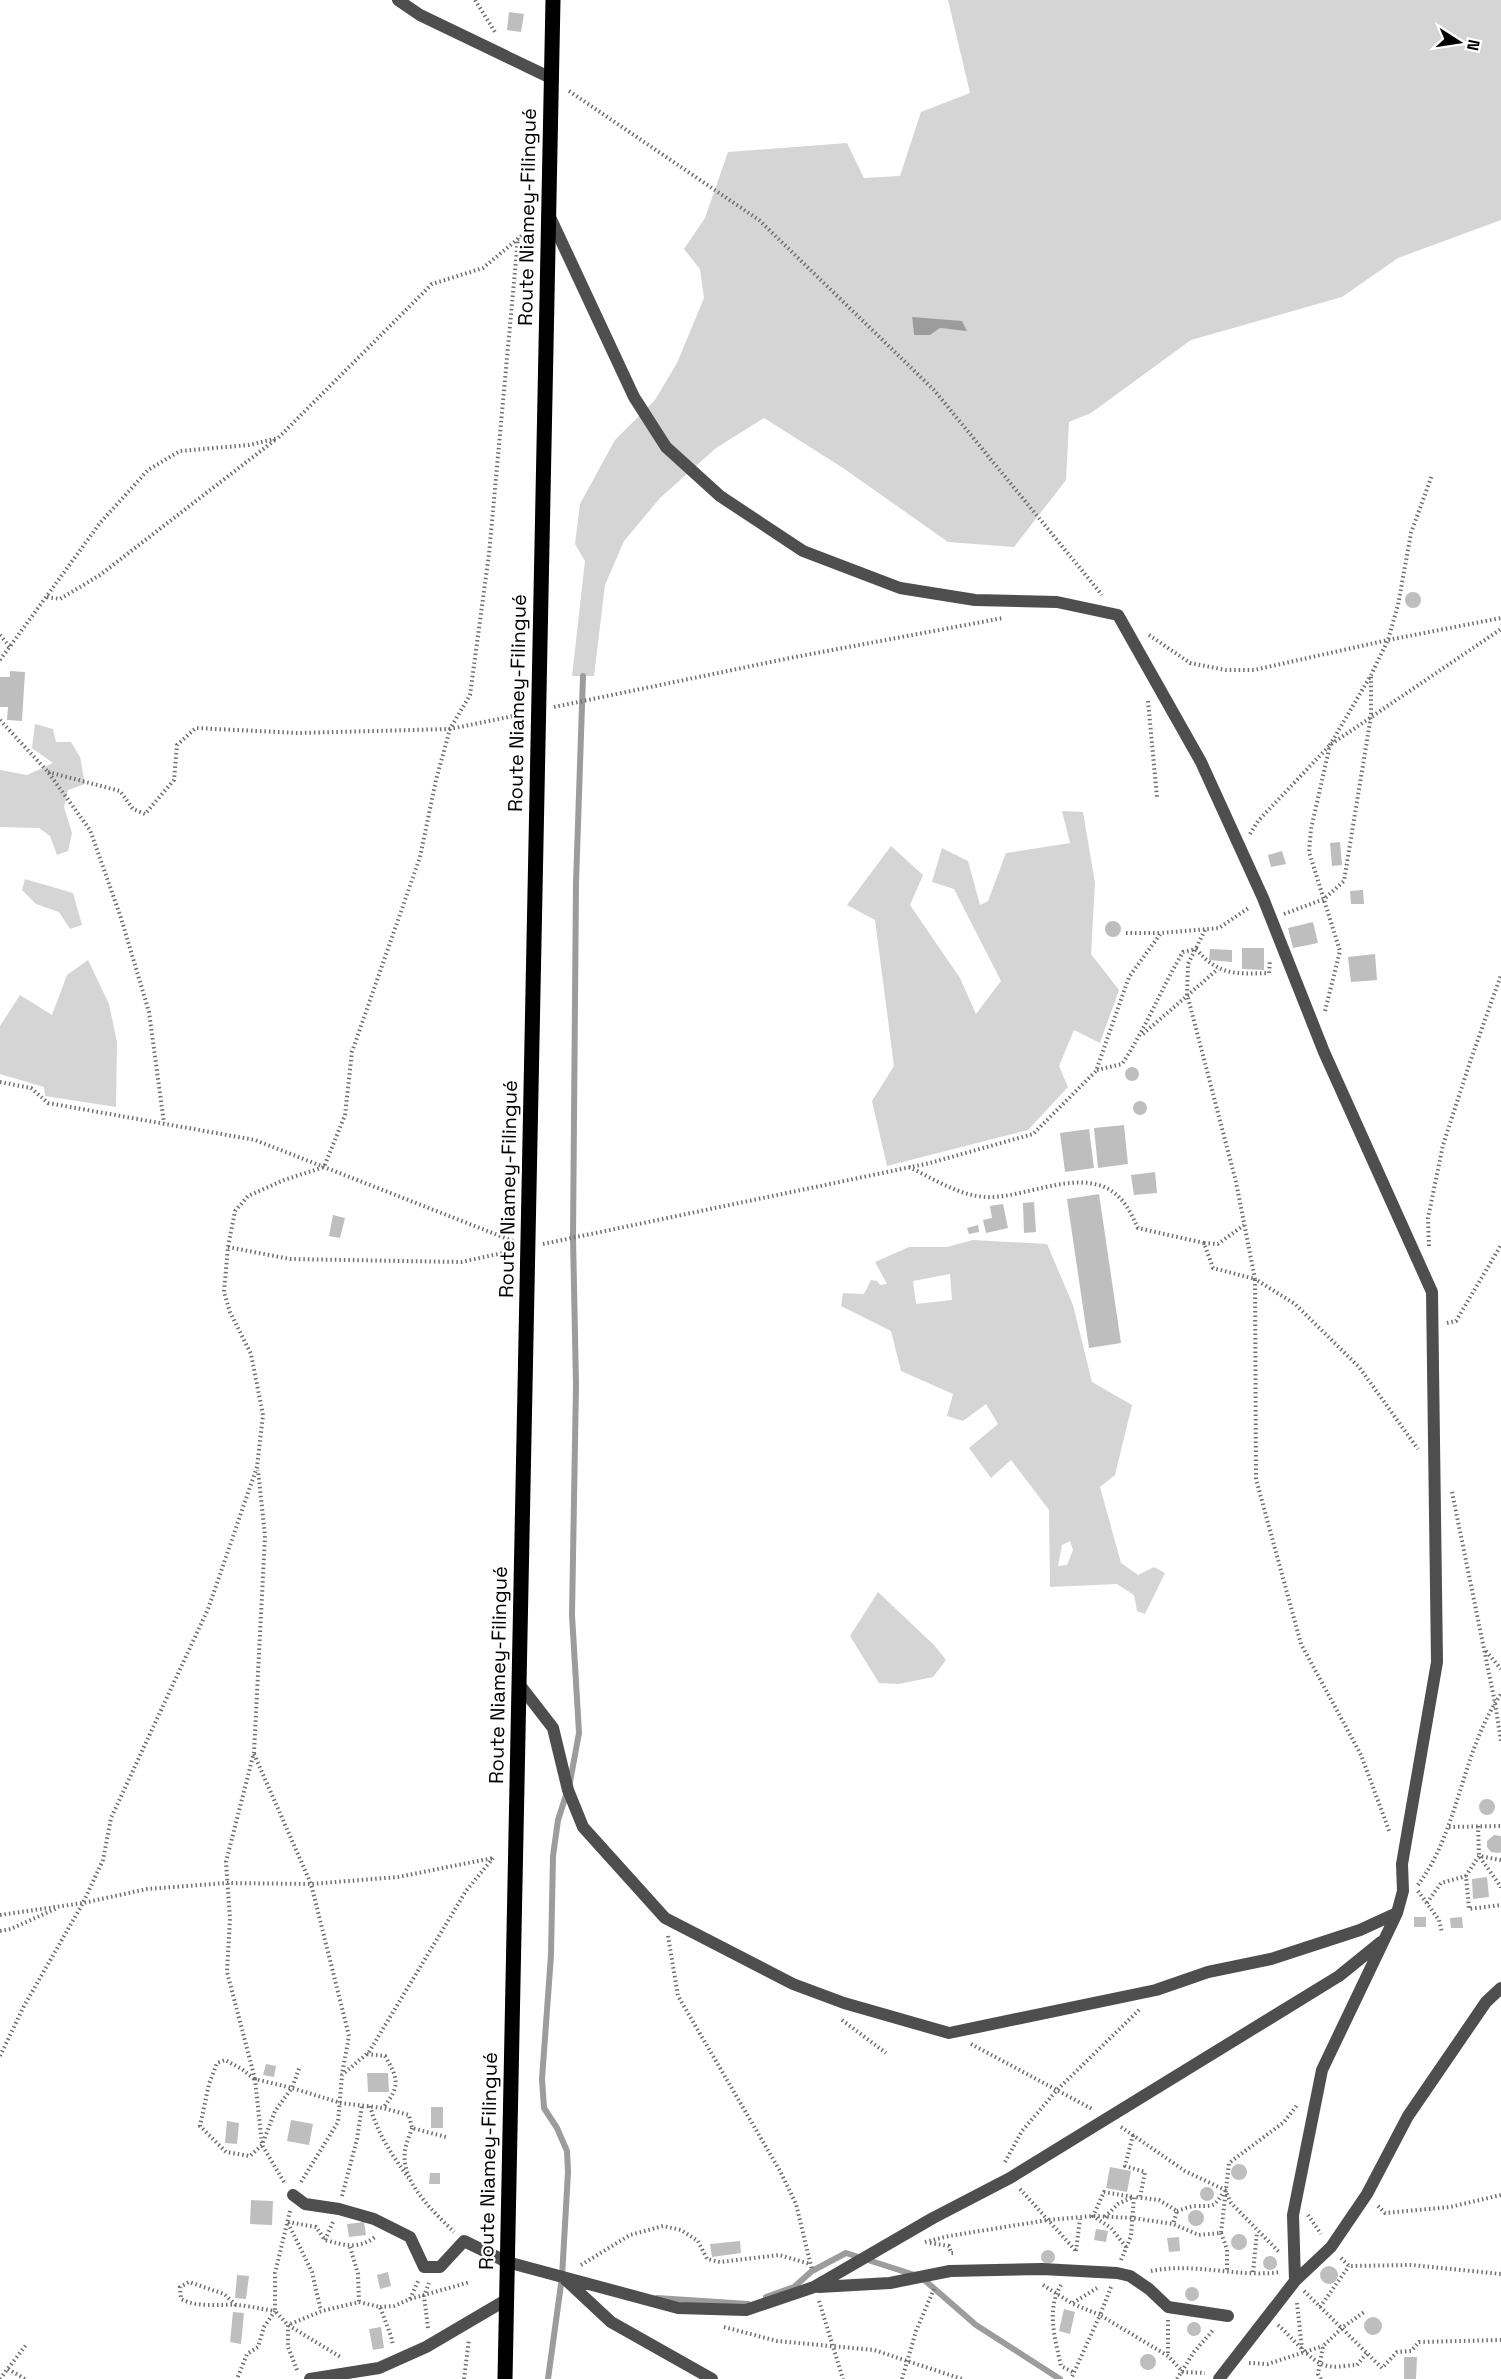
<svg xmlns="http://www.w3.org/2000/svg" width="1501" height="2379" font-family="'Space Grotesk',sans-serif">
<rect width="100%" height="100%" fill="#fff"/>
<path fill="#d5d5d5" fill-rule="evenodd" d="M948 0H1501V220L1398 258 1342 297 1191 340 1091 413 1069 422 1066 480 1014 547 948 542 843 468 764 418 716 448 660 498 624 541 605 585 594 676H572L585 561 575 544 580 504 615 440 655 400 677 363 704 298 700 269 684 249 705 218 728 152 847 143 864 178 900 176 921 112 970 93ZM912 317 967 330 940 328 930 335H914Z
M35 724 53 729 56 742H71L80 757 85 784 68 790 64 807 72 833 68 851 57 855 50 836 39 828 0 827V770L27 775 53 763 32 748Z
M1062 811 1083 812 1095 883 1091 954 1119 990 1100 1043 1074 1030 1059 1066 1068 1087 1028 1130 887 1166 872 1101 894 1066 875 920 847 905 891 846 923 875 910 905 960 978 976 1014 1001 981 954 889 932 882 942 848 968 861 980 905 988 901 1006 853 1070 843Z
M25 879 73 893 82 925 70 929 59 912 36 904 22 890Z
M88 960 109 1004 117 1042 116 1107 45 1096 44 1087 0 1074V1026L20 995 52 1015 67 975Z
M973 1240 1047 1244 1073 1305 1092 1382 1132 1405 1115 1475 1100 1487 1121 1563 1138 1575 1154 1567 1165 1573 1145 1614 1137 1611 1134 1595 1117 1584 1050 1587 1049 1510 1011 1460 991 1478 969 1448 998 1424 986 1404 963 1421 947 1416 953 1394 901 1371 891 1331 841 1306 843 1293 864 1294 871 1280 877 1281 880 1285 887 1284 875 1262 909 1247H947ZM950 1274 952 1300 916 1304 913 1281ZM1070 1541 1073 1550 1067 1565 1058 1566 1062 1545Z
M878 1592 934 1645 946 1660 933 1677 899 1684 879 1683 850 1636Z"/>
<path fill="#9c9c9c" d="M912 317 962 321 967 331 940 328 930 335H914Z"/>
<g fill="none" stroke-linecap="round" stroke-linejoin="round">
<path stroke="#9c9c9c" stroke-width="6" d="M570 1782 579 1733 572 1615 576 1385 573 1237 576 883 583 676
M766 2297 794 2287 812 2271 846 2253 921 2277 976 2325 1060 2379
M657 2298 748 2304
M548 2379 562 2277 568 2172 567 2151 557 2128 544 2108 542 2079 551 1955 553 1856 558 1820 567 1792"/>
</g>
<path fill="#bebebe" d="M509 12 524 14 521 32 507 30Z
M1405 600a8 8 0 1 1 16 0a8 8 0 1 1-16 0Z
M10 671 25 672 22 721 7 720 8 707H0V677H10Z
M1340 842 1342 865 1332 866 1330 843Z
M1282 851 1286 864 1271 867 1268 855Z
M1363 890 1364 904H1351L1350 891Z
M1105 929a8 8 0 1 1 16 0a8 8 0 1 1-16 0Z
M1313 922 1318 943 1293 948 1288 928Z
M1242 948H1264V970L1242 969Z
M1210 949 1232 950V962L1209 960Z
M1375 954 1377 980 1351 982 1348 957Z
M1125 1074a7 7 0 1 1 14 0a7 7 0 1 1-14 0Z
M1133 1108a7 7 0 1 1 14 0a7 7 0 1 1-14 0Z
M1124 1125 1128 1164 1098 1168 1094 1128Z
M1089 1129 1094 1168 1065 1172 1060 1133Z
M1155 1172 1157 1193 1134 1195 1131 1175Z
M1099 1194 1121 1343 1089 1348 1067 1199Z
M1034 1202 1036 1232 1024 1233 1023 1203Z
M1003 1204 1008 1228 986 1233 983 1220 992 1218 990 1206Z
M333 1215 345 1218 340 1238 329 1236Z
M978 1225 979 1232 969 1234 967 1228Z
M1479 1807a8 8 0 1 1 16 0a8 8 0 1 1-16 0Z
M1494 1835 1501 1836V1852L1499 1853 1491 1852 1487 1847V1841Z
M1487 1877 1489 1897 1473 1899 1472 1879Z
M1414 1917H1426V1927H1414Z
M1462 1917 1463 1928H1451L1450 1918Z
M266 2064 276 2066 274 2077 263 2075Z
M367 2073H388L389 2092H368Z
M431 2107H443V2128H431Z
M291 2120 313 2124 309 2145 287 2141Z
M227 2121 239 2123 237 2144 225 2143Z
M1231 2172a8 8 0 1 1 16 0a8 8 0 1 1-16 0Z
M1110 2167 1131 2171 1127 2192 1106 2188Z
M430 2173H440V2184H429Z
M1200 2194a7 7 0 1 1 14 0a7 7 0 1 1-14 0Z
M251 2200 273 2201 272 2225 250 2224Z
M1188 2218a8 8 0 1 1 16 0a8 8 0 1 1-16 0Z
M364 2222 366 2235 349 2237 347 2224Z
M1096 2229 1108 2231 1106 2242 1094 2240Z
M1231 2242a8 8 0 1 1 16 0a8 8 0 1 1-16 0Z
M1179 2237 1180 2251 1169 2252 1167 2238Z
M740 2241 741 2253 712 2257 710 2244Z
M1041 2257a7 7 0 1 1 14 0a7 7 0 1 1-14 0Z
M1263 2263a7 7 0 1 1 14 0a7 7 0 1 1-14 0Z
M1320 2275a9 9 0 1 1 18 0a9 9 0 1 1-18 0Z
M388 2272 391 2286 380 2289 377 2275Z
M237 2275 249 2276 246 2299 235 2298Z
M1185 2294a7 7 0 1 1 14 0a7 7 0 1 1-14 0Z
M1064 2309 1075 2312 1070 2334 1059 2331Z
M233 2312 244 2313 241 2344 230 2342Z
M1364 2326a9 9 0 1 1 18 0a9 9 0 1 1-18 0Z
M1187 2329a7 7 0 1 1 14 0a7 7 0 1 1-14 0Z
M381 2327 384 2348 373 2350 369 2329Z
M1140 2362a8 8 0 1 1 16 0a8 8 0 1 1-16 0Z
M1404 2357H1417L1416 2379H1404Z"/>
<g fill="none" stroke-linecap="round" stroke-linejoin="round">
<path stroke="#707070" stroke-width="4" stroke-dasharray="1.5 3" stroke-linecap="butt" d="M475 0 495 32
M569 91 759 220 934 390 1102 595
M47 597 60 599 100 575 275 440
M0 635 10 647
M1149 635 1190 663 1226 670H1254L1388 640 1501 618
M0 660 100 523 148 470 180 451 249 445 278 438 432 284 483 268 531 228
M1148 701 1157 797
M554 707 795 657 1003 618
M0 720 48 772 90 830 121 918 149 1012 164 1123
M48 772 120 791 133 809 145 814 174 780 177 745 196 728 298 733 450 729 470 695 489 554 518 238
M1250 834 1258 821 1330 745 1501 629
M1284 914 1324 899 1344 881 1371 716V675
M1205 930 1188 964 1187 994 1236 1182 1255 1279 1295 1304 1359 1367 1418 1449
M1126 933H1160
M1325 1011 1340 951 1309 852 1311 829 1330 745 1371 675 1388 640 1398 605 1411 533 1432 475
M1143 1034 1218 969
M1097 1070 1122 1064C1146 1028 1161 989 1183 952L1196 949C1219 976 1236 974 1269 973L1270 960
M0 1082 31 1088 48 1103 255 1140 513 1241
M909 1167C932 1178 960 1196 986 1197 1030 1199 1092 1159 1125 1204 1130 1211 1134 1220 1138 1228L1204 1243 1213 1268 1255 1279 1256 1479 1301 1644 1361 1755 1390 1833
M1204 1243 1218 1244 1244 1225
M543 1244 930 1163 1033 1134 1096 1071 1129 977 1161 933 1219 928 1250 907
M1429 1246 1428 1218 1443 1145 1471 1059 1501 975
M228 1247 290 1259 461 1262 512 1251
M1447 1323 1456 1321 1501 1245
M1452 1492 1495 1703 1501 1741
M1486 1651 1501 1669
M254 1754 311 1884 349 2036 342 2074
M1478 1826 1479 1856 1501 1887V1891
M1449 1827 1501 1826
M1501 1860 1479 1856 1466 1876 1469 1909 1501 1905
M1418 1885C1460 1829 1461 1752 1501 1694
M1418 1891 1439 1920 1442 1933
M1427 1903 1441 1883 1466 1876
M0 1915 83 1903 147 1889 226 1883 311 1884 398 1877 493 1858
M0 1931 11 1929 57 1908
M668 1936 678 1996 780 2171 796 2204 812 2270
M842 2020 886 2053
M971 2044 1094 2110
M367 2054 385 2056C399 2079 400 2087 383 2108
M0 2056 24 2006 83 1903 103 1860 111 1818 208 1609 257 1467 263 1415 251 1354 230 1312 224 1292 228 1247 235 1211 248 1196 284 1180 324 1167 345 1115 352 1052 420 857 436 780 450 729 523 714
M254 2079 242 2069 225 2060 217 2063 209 2084 200 2126 226 2152 250 2156 262 2145 275 2111 292 2088 341 2103 383 2108 409 2115 412 2128 446 2137
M255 2079 227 1972 230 1919 226 1862 254 1752 265 1536 258 1470
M370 2106C377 2133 392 2155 408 2177
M1121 2127 1185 2171 1225 2190 1231 2203 1279 2252
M412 2128C410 2135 406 2143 405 2150 400 2182 434 2212 454 2232
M1133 2135 1125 2166 1145 2172 1140 2198
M1005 2162 1022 2131 1057 2090 1140 2009
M284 2182 262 2145 255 2079 292 2088 300 2066
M301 2182 338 2122 342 2075 369 2052 466 1891 493 1858
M1020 2189 1076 2251
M342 2196 357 2139 362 2106
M1378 2206 1385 2213 1450 2207 1501 2195
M290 2211 275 2273V2311L288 2325 342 2358
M1177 2211C1183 2209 1190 2206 1197 2206 1215 2206 1214 2207 1224 2191
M1308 2215 1321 2234
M1105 2217 1118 2204 1133 2197
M288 2222 316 2227 325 2240C344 2245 358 2250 375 2237
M288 2223 312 2272 321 2311
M1221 2233 1227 2249V2272
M325 2240 333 2222
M925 2242 949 2236 1048 2220 1093 2216 1133 2218 1173 2224 1199 2235 1221 2233 1229 2163 1284 2122 1298 2104
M930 2243 949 2246 951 2253H956
M350 2247 358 2274 359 2302
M1126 2247 1111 2228 1093 2216 1104 2192 1134 2197
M1076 2251 1080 2219
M1341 2258 1349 2266 1412 2265 1501 2274
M1121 2260 1131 2236 1134 2197 1159 2200 1177 2211 1173 2224
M581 2265 630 2235 663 2226 681 2230 698 2241 707 2259 720 2262 779 2255 810 2264
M1151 2271C1194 2262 1238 2278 1281 2272
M1253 2272 1257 2232
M1043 2285 1073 2304 1100 2315 1071 2379
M1061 2285C1046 2309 1055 2339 1061 2366L1073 2372
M1111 2287 1100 2315 1168 2356 1183 2372 1205 2373
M1304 2291 1382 2368 1397 2352 1411 2351 1419 2342 1501 2340
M410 2299 470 2282
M819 2301 843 2379
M1073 2303 1097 2288
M1297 2303 1302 2349
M236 2305 224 2294 189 2282 180 2287 181 2299C198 2308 218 2304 237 2305 249 2306 262 2309 275 2311L264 2327 258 2347 247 2354 237 2379
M380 2307 394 2306 410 2299 419 2279
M1320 2307 1349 2266
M1168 2320V2355
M1278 2325C1292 2337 1311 2363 1328 2366 1337 2368 1348 2365 1357 2365L1367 2353
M724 2327 777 2341 874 2350 962 2379
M428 2328 424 2296 429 2283
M1249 2363 1268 2364 1323 2346
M8 2369 25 2379
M297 2370 288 2347V2325L322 2311 359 2302 380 2307 391 2336 393 2346
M0 2379 26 2345
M464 2379 469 2339
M902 2379 916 2331 934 2289
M1177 2379 1194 2352 1214 2329
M1321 2379 1318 2374 1323 2346 1342 2328 1364 2312"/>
<path stroke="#4e4e4e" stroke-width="12" d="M398 0 420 15 551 78
M550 217 634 397 666 447 720 496 803 551 900 588 975 600 1057 602 1118 615 1201 762 1263 898 1324 1052 1432 1292 1437 1662 1402 1864 1403 1891 1397 1913 1322 2070 1293 2215 1295 2281 1219 2379
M519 1684 553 1728 568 1790 583 1827 665 1918 793 1984 844 2003 949 2033 1156 1990 1208 1972 1271 1959 1360 1930 1397 1913
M293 2195 305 2204 339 2209 374 2219 410 2237 424 2267H440L464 2241 507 2262 678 2308 746 2310 814 2287 933 2218 1010 2178 1339 1976 1381 1942
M566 2280 611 2322 712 2379
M1295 2281 1331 2247 1367 2194 1408 2116 1486 2002 1501 1988
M819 2287 890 2283 950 2271 1042 2269 1117 2273 1130 2276 1149 2289 1168 2307 1228 2316
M310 2379 379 2368 426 2347 506 2300"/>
<path stroke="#000" stroke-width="15" d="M505 2379 553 0"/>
</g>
<g text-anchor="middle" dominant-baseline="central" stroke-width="4.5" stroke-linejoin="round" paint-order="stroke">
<g font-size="20" fill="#000" stroke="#fff">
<text transform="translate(527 217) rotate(-89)">Route Niamey-Filingué</text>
<text transform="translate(517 703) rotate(-89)">Route Niamey-Filingué</text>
<text transform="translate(508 1189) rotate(-89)">Route Niamey-Filingué</text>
<text transform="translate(498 1675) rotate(-89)">Route Niamey-Filingué</text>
<text transform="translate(488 2161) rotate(-89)">Route Niamey-Filingué</text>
</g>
</g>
<g transform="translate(1459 42) rotate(102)" stroke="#ffffff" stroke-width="4.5" paint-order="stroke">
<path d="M0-4.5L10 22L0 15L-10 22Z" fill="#000000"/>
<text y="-9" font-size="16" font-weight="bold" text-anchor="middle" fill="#000000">N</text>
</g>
</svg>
